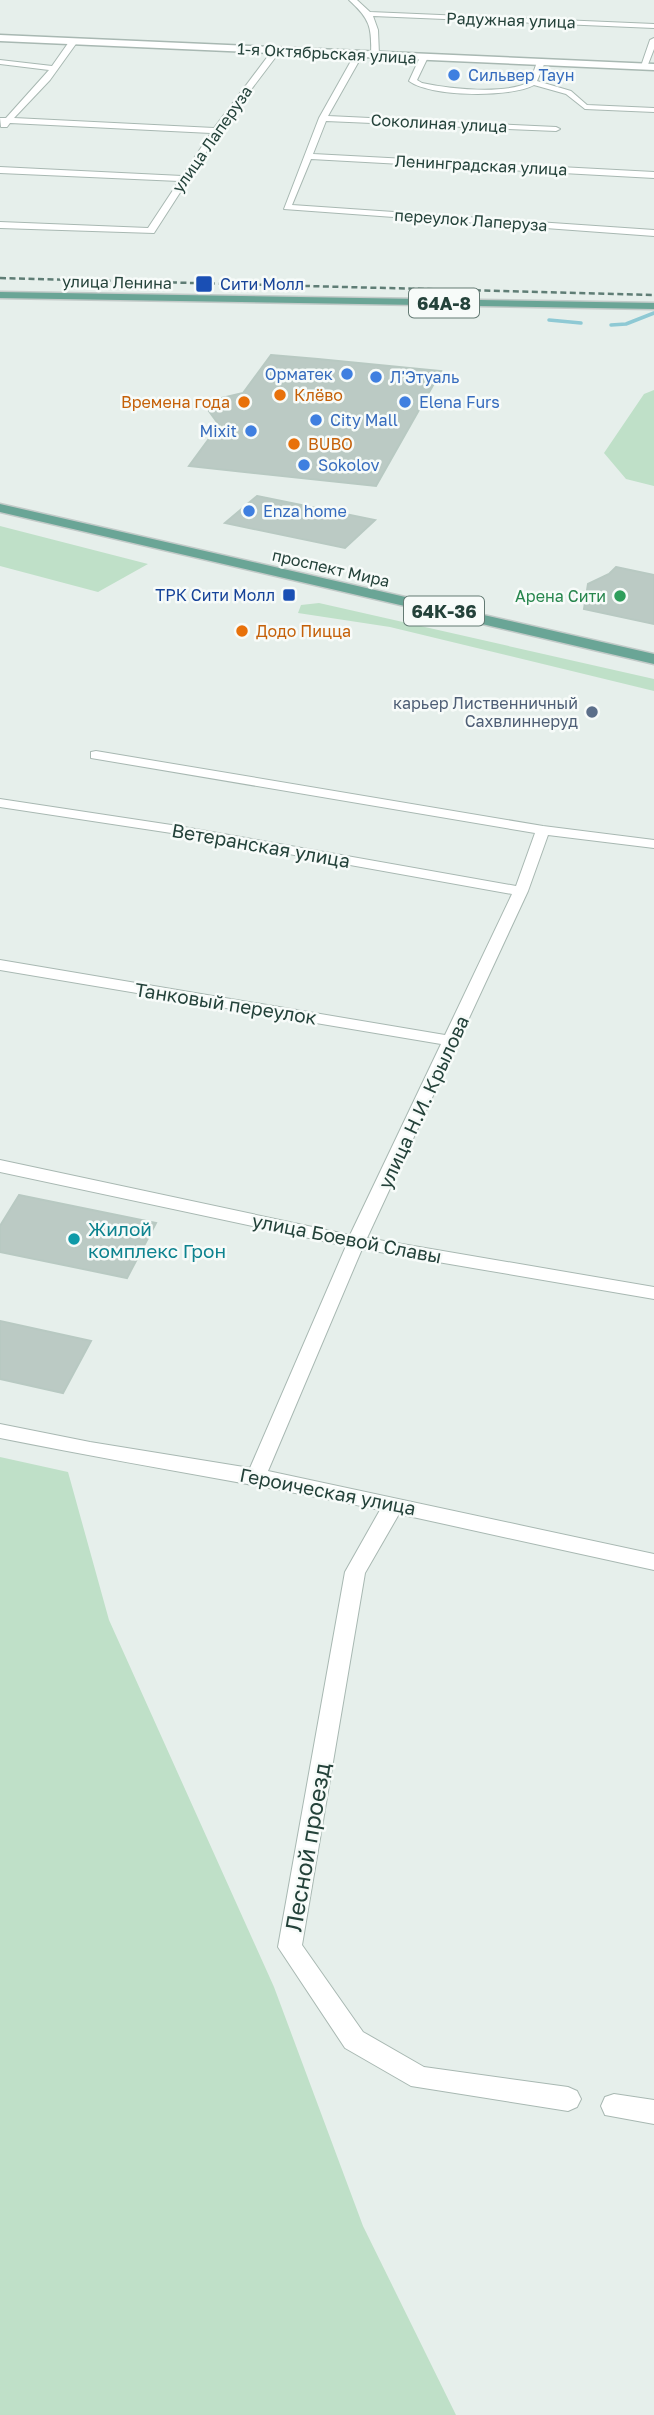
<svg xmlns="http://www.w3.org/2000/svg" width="654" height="2415" font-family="'Golos Text',sans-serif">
<rect width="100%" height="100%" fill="#e6efeb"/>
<path fill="#bfe0c8" d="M654 390V486L626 479 604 453 644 394Z
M0 526 148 564 98 592 0 566Z
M319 603 654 679V691L390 627 298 613 301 605Z
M0 1457 68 1472 109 1620 274 1987 363 2226 456 2415H0Z"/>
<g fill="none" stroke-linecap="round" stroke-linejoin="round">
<path stroke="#8ec9d4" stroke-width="3.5" d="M549 320 581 323
M611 325 626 324 654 313"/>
</g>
<path fill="#bbcac4" stroke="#b8c9c2" stroke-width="2" d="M271 355 318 359 441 371 376 486 189 466 219 425 209 411 222 398 243 393Z
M257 496 375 520 345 548 225 523Z
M616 567 654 575V624L584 609 588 584 609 574Z
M19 1195 156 1223 127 1278 0 1252V1226Z
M0 1321 91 1341 63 1393 0 1379Z"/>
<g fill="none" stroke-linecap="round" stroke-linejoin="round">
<g stroke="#a8b8b2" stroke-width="2">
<path id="minor" d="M349 0H357L370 12 654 24V28L373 16 378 30 379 55 375 57 371 55C372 27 370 19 349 0Z
M654 38V49L647 67 640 69 650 40Z
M71 39 78 41 50 80 14 118 214 128 274 48 281 50 219 132 154 233 0 228V222L148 228 179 181 0 173V167L182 176 211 133 10 123 7 127H1L0 118H6L49 70 0 64V60L52 66Z
M356 52 363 54 328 116 556 127 560 129 556 131 326 121 313 154 654 172V178L311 159 292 205 654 230V236L284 209 319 118Z
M421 55 428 57 417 80 422 83C450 89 505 95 530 82L537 62 541 60 545 62 537 81 571 91 587 105 654 108V112L585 109 566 94 534 85C511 98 430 97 409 81Z
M96 751 543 826 654 840V848L548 835 528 891 367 1238 654 1287V1299L362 1249 268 1471 654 1554V1570L399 1514 365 1573 302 1945 363 2032 424 2067 568 2087 577 2091 581 2099 577 2107 568 2111 411 2086 345 2048 278 1947 345 1572 380 1510C254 1483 127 1464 0 1438V1424L90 1442 250 1468 346 1246 0 1172V1160L350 1235 441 1044 0 970V960L445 1035 512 894 178 834 0 807V799L178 826 516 886 535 833 91 758V752Z
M614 2094 654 2100V2124L605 2115 601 2106 605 2097Z"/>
</g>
<g stroke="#a8b8b2" stroke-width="3">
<path id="tertiary" d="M0 35 654 64V70L0 41Z"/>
</g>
<g stroke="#c2cac8" stroke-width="3">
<path id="primary" d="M0 292 654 303V309L0 298Z
M0 504 654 654V664L0 512Z"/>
</g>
<use href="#minor" fill="#fff" fill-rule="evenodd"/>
<use href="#tertiary" fill="#fff" fill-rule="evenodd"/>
<use href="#primary" fill="#6aa596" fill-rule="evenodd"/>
<path stroke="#5f7d75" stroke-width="2.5" stroke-dasharray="6 3.5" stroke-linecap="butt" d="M0 278 654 295"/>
</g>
<g fill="#3f7fe0" stroke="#f7fbf9" stroke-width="2.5">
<circle cx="454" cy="75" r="7"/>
<circle cx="347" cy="374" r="7"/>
<circle cx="376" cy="377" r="7"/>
<circle cx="405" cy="402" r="7"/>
<circle cx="316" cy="420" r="7"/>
<circle cx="251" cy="431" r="7"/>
<circle cx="304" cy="465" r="7"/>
<circle cx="249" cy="511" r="7"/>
</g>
<g fill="#1a4fb4" stroke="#f7fbf9" stroke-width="2.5">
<rect x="195" y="275" width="18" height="18" rx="3.5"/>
<rect x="282" y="588" width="14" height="14" rx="3.5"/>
</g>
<g fill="#e8710a" stroke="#f7fbf9" stroke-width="2.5">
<circle cx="280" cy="395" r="7"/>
<circle cx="244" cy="402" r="7"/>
<circle cx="294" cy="444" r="7"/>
<circle cx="242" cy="631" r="7"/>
</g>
<circle fill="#2e9e5b" stroke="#f7fbf9" stroke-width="2.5" cx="620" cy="596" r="7"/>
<circle fill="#5c6f8a" stroke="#f7fbf9" stroke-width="2.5" cx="592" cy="712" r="7"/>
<circle fill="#0f9aa8" stroke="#f7fbf9" stroke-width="2.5" cx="74" cy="1239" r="7"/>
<g text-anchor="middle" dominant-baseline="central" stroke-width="5" stroke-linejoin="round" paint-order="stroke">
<g font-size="16" fill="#24423a" stroke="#f7fbf9">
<text transform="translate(511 20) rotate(2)">Радужная улица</text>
<text transform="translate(327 53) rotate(3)">1-я Октябрьская улица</text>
<text transform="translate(439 123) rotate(3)">Соколиная улица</text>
<text transform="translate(212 139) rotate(-55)">улица Лаперуза</text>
<text transform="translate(481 165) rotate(3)">Ленинградская улица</text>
<text transform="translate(471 220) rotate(4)">переулок Лаперуза</text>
<text transform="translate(117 282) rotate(1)">улица Ленина</text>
<text transform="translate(331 568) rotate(13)">проспект Мира</text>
</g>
<g font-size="16" fill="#366cbe" stroke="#f7fbf9" text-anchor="start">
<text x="468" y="75">Сильвер Таун</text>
<text x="333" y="374" text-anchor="end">Орматек</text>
<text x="390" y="377">Л'Этуаль</text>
<text x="419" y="402">Elena Furs</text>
<text x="330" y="420">City Mall</text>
<text x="237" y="431" text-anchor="end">Mixit</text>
<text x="318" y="465">Sokolov</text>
<text x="263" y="511">Enza home</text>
</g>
<g font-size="16" fill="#164399" stroke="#f7fbf9" text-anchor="start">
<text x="220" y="284">Сити Молл</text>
<text x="275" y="595" text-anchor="end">ТРК Сити Молл</text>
</g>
<g font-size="16" fill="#c56008" stroke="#f7fbf9" text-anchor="start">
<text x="294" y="395">Клёво</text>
<text x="230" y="402" text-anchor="end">Времена года</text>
<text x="308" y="444">BUBO</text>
<text x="256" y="631">Додо Пицца</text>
</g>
<g font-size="16" fill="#27864d" stroke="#f7fbf9" text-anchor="end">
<text x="606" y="596">Арена Сити</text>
</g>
<g font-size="16" fill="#4e5e75" stroke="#f7fbf9" text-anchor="end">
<text x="578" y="703">карьер Лиственничный<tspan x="578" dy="18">Сахвлиннеруд</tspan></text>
</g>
<g fill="#f7fbf9" stroke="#637a73" stroke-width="2">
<rect x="409" y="288.5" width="70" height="29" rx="5"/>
<rect x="404" y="596.5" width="80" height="29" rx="5"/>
</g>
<g font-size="18" font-weight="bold" fill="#24423a">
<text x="444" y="303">64А-8</text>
<text x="444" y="611">64К-36</text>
</g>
<g font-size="19" fill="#24423a" stroke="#f7fbf9">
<text transform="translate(261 845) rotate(10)">Ветеранская улица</text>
<text transform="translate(226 1003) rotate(9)">Танковый переулок</text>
<text transform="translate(423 1102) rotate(-65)">улица Н.И. Крылова</text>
<text transform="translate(347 1238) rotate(11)">улица Боевой Славы</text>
<text transform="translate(328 1491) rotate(11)">Героическая улица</text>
</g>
<g font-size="19" fill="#0d838f" stroke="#f7fbf9" text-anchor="start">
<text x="88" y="1228">Жилой<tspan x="88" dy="22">комплекс Грон</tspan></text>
</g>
<g font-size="23" fill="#24423a" stroke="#f7fbf9">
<text transform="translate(307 1847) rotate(-80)">Лесной проезд</text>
</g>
</g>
</svg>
